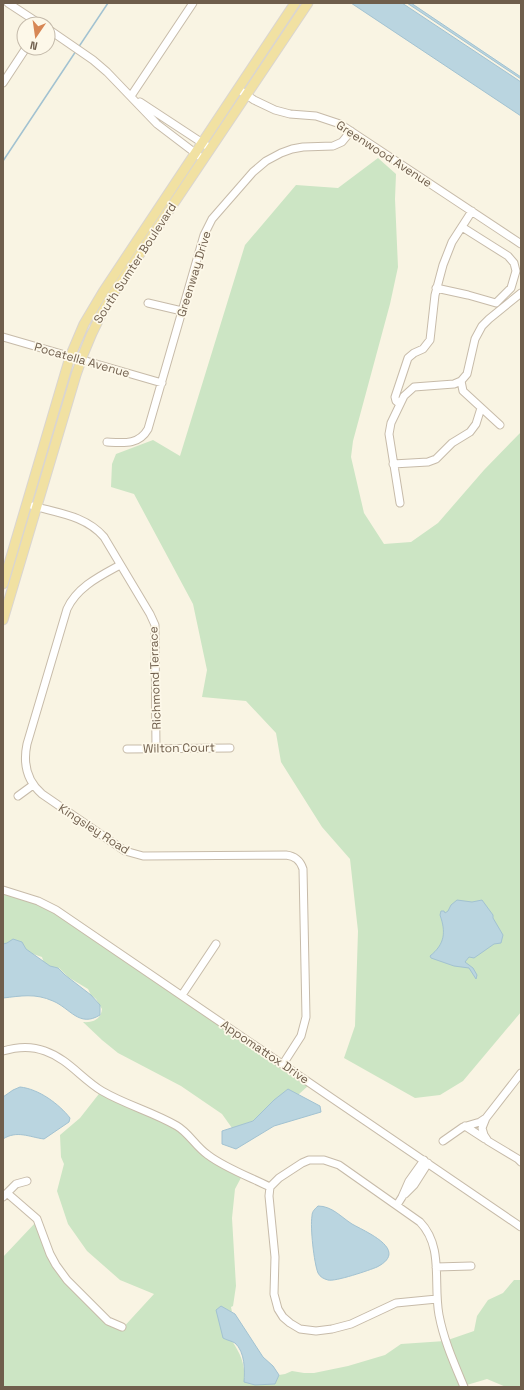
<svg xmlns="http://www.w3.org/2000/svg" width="524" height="1390" font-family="'Space Grotesk',sans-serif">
<rect width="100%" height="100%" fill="#f9f4e3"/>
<path fill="#cce5c4" d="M378 158 396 174 395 199 398 267 390 304 353 441 351 457 364 513 384 544 411 542 438 523 484 470 521 432V1012L463 1081 440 1095 415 1098 344 1058 355 1026 358 931 350 859 322 827 281 762 276 733 246 701 202 697 207 670 193 604 134 494 111 487 112 464 116 454 153 440 180 456 245 245 296 185 338 188Z
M3 893 46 907 309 1085 298 1095 288 1089 253 1121 232 1128 222 1114 181 1086 118 1053 102 1040 83 1022C93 1023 101 1019 102 1009L96 999 91 995 88 989 68 977 59 968 45 966 42 957 27 952 3 950Z
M102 1090 176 1126 208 1155 243 1174 235 1189 232 1218 236 1286 233 1306 231 1307 232 1312 226 1309 217 1312C224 1336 247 1352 244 1378L275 1384 279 1375 285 1374 292 1371 304 1373H314L348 1366 385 1355 401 1344 445 1341 474 1331 477 1316 488 1300 503 1293 514 1280H521V1387H506L487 1379 460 1387H3V1257L36 1222 50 1258 86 1304 120 1331 154 1294 120 1280 87 1251 68 1224 57 1191 64 1164 61 1157 60 1135 80 1118Z"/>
<path fill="#bad5e0" stroke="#a2c2d1" d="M351 3H402L521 82V116Z
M407 3H411L521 77V79Z
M457 900 472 902 482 900 493 915V918L503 935 501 943 494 944 474 958 469 957 465 962 473 968 477 975 476 979 469 968 454 966 431 958 430 956C445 944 446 932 440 915L441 911H444L445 913 448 911 451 905Z
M13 939 22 942 26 949 50 966 58 968 65 975 91 995 100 1005V1015C79 1028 70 1008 53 1001 35 993 21 996 3 998V944L7 943Z
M20 1087C39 1089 59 1104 70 1118L69 1122 44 1139C29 1137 17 1130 3 1139V1097L13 1090Z
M288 1089 320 1106 321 1112 274 1126 236 1149 222 1144V1131L253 1121 274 1100Z
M318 1206C332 1206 341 1217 352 1224 366 1232 410 1250 377 1267 370 1270 335 1282 328 1280 324 1279 320 1277 318 1273 314 1263 310 1227 312 1216 312 1211 315 1209 318 1206Z
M221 1306 235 1314 263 1357 273 1366 279 1375 275 1384 255 1385 244 1382C245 1370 245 1352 235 1343 232 1341 226 1340 223 1338L216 1310Z"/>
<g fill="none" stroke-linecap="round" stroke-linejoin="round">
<path stroke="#a2c2d1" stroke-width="1.5" d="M78 48 108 3
M3 161 76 51"/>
<g stroke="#c7bba9" stroke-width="9">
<path id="minor" d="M8 3 40 24
M48 29 93 60 107 72 157 124 203 159
M3 83 26 48
M238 89 254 100 275 110 290 114 316 116 340 124 521 244
M131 96 193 3
M140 102 210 148
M436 288 468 295 496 303 511 288 516 271 514 263 508 256 462 227
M148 303 182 311
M3 337 162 383
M461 381 463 391 500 425
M400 404 396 401 395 397 408 358 414 353 423 349 430 340 435 295 443 265 452 242 472 211
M107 442C124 443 139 445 148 429L204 235 212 219 253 172 266 161 281 153 292 149 303 147 333 146 342 142 351 131
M393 464 428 462 436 459 452 443 470 432 476 424 481 408
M400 503 389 434 391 423 404 396 414 387 454 384 461 381 467 374 475 339 482 326 489 319 521 293
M33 506C58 513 86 516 104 537L150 614 155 625V632L156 749
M120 565C100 576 77 587 67 609L27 744C23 763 27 781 42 794L125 851 143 856 286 855C295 856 300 860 303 869L306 1017 301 1036 283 1064
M127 749 230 748
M18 796 33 785
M3 890 38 901 56 910 521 1227
M182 995 216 944
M3 1051C16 1047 32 1046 45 1051 68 1059 82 1079 102 1091 126 1105 153 1112 177 1126 189 1133 196 1147 208 1155 225 1168 250 1177 270 1187
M521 1073 486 1118 482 1128 484 1135 488 1141 518 1159 521 1162
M465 1126 485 1139
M443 1141 463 1127 480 1122 486 1118
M7 1193 16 1184 27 1181
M405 1194 414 1185 428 1163
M3 1197 7 1193 37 1219 50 1254 56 1265 67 1280 108 1321 122 1327
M397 1205 402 1197 409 1181 424 1160
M436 1267 471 1266
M437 1299 396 1303 351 1324 332 1329 316 1331 300 1329 290 1323 283 1317 278 1309 274 1294 275 1257 269 1196 270 1187 279 1178 302 1163 309 1160H324L339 1165 420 1222C444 1247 433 1283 439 1315 444 1341 454 1363 464 1387"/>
</g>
<g stroke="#dad5d0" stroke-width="11">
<path id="major" d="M3 584 70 357 84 324 103 292 295 3
M3 620 76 375C85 347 96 322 111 297L308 3"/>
</g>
<use href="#minor" stroke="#fff" stroke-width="7"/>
<use href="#major" stroke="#f1e1a2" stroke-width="9"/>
</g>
<g text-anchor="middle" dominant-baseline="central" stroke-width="3.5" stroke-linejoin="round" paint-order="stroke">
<g font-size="12" fill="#6f5e4c" stroke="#fdf8e9">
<text transform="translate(384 154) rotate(33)">Greenwood Avenue</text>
<text transform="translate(135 263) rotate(-57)">South Sumter Boulevard</text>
<text transform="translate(194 274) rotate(-73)">Greenway Drive</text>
<text transform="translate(82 360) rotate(16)">Pocatella Avenue</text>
<text transform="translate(155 678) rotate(-92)">Richmond Terrace</text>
<text transform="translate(179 748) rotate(-1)">Wilton Court</text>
<text transform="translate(94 829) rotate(33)">Kingsley Road</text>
<text transform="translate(265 1052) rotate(34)">Appomattox Drive</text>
</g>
</g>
<rect width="524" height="1390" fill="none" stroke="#6f5e4c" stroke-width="8"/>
<g transform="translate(36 36) rotate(193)"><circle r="19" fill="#fdf8e9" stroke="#c4baaa"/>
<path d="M0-3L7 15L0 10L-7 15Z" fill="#d78755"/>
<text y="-6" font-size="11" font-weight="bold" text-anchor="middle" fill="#6f5e4c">N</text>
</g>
</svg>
